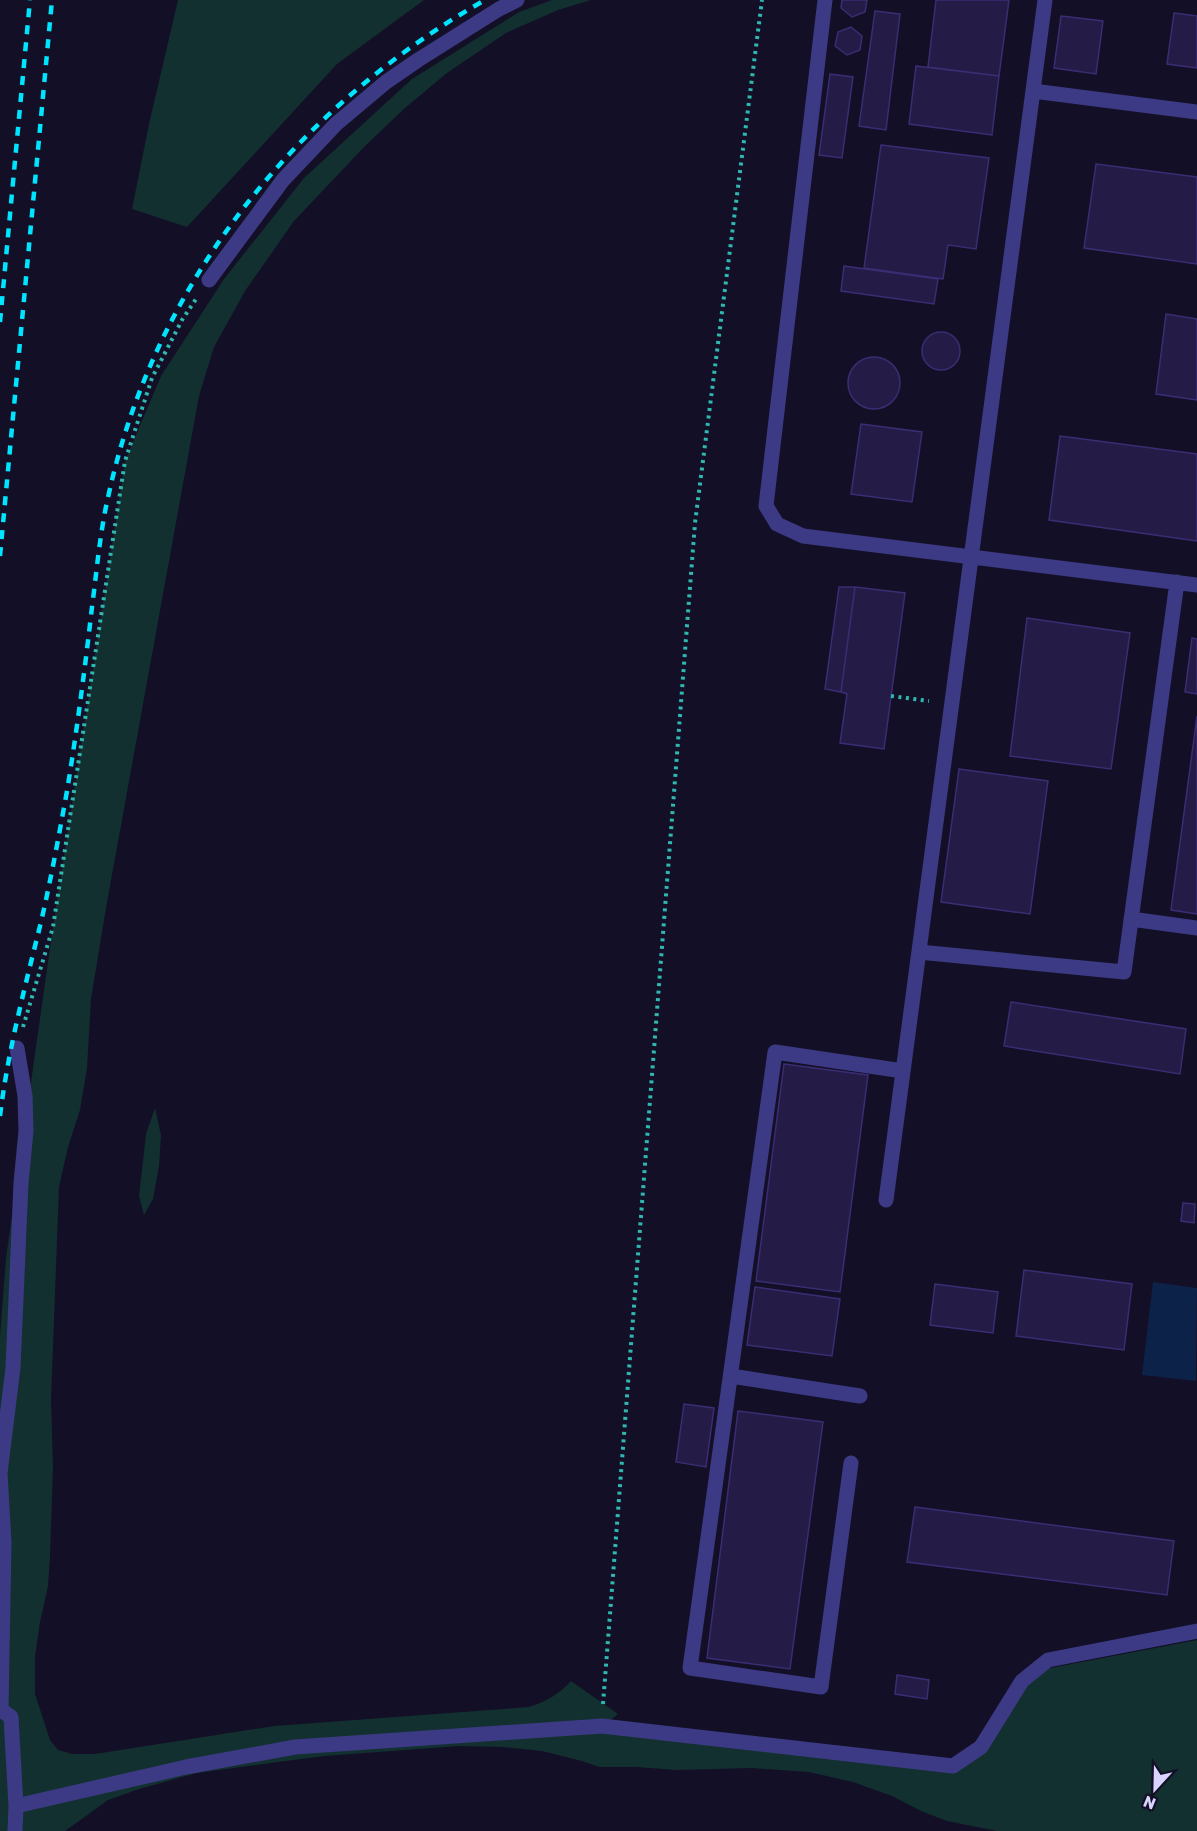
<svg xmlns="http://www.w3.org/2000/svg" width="1197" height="1831" font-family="Rubik,sans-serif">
<rect width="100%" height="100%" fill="#130f26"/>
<path fill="#12302f" d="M178 0H424L337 64 187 227 132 209 149 124Z
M552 0H591L558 10 506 33 447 73 405 108 365 146 294 221 245 291 214 347 199 396 106 908 91 999 87 1068 80 1110 68 1147 59 1187 51 1400 53 1467 50 1556 48 1586 40 1622 35 1656V1694L50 1740 58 1750 72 1754H95L274 1726 529 1707C547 1701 558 1695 571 1681L618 1714 598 1730 953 1766 1040 1670 1197 1640V1831H997L947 1821 921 1811 892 1796 853 1782 809 1772 751 1768 677 1770 637 1767H599L582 1761 542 1751 503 1747 459 1746 324 1756 197 1773 139 1789 108 1800 65 1831H0V1337L6 1258 53 927 125 461 161 376 224 279 304 178 412 79 519 12Z
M155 1108 161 1135 159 1166 153 1199 144 1215 139 1196 146 1134Z"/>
<path fill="#0c2248" d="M1153 1282 1197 1288 1196 1381 1142 1375Z"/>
<path fill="#241b47" stroke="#3b2d73" stroke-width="1.5" d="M842 0H867L865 12 852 17 841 8Z
M936 0H1009L999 76 928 67Z
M875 11 900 14 886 130 859 126Z
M1174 13 1197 16V68L1167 64Z
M1061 16 1103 21 1096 74 1054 68Z
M851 27 862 36 860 50 847 55 835 46 838 32Z
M916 66 999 76 992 135 909 124Z
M830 74 853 77 842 158 819 155Z
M881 145 989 158 976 249 948 245 943 279 864 268Z
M1096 164 1197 177V264L1084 248Z
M844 266 938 279 934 304 841 291Z
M1166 314 1197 319V400L1156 394Z
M922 351a19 19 0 1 1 38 0a19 19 0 1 1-38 0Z
M848 383a26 26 0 1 1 52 0a26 26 0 1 1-52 0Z
M861 424 922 432 912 502 851 494Z
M1060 436 1197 454V541L1049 520Z
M839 587H855L841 692 825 689Z
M855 587 905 593 884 749 840 743 847 694 841 692Z
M1027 618 1130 633 1111 769 1010 756Z
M1192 638 1197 639V694L1185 692Z
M1197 716V914L1171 910Z
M959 769 1048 781 1030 914 941 902Z
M1011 1002 1186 1029 1180 1074 1004 1046Z
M784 1064 868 1075 840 1292 756 1281Z
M1183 1203 1195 1204 1194 1223 1181 1221Z
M1024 1270 1132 1284 1124 1350 1016 1336Z
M935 1284 998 1292 993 1333 930 1325Z
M755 1287 840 1299 832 1356 747 1345Z
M684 1404 714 1408 706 1467 676 1462Z
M738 1411 823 1422 790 1669 707 1658Z
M915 1507 1174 1541 1167 1595 907 1562Z
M897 1675 929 1680 927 1699 895 1694Z"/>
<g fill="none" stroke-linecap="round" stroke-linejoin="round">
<path stroke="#2fb8b0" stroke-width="4" stroke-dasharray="3 4.5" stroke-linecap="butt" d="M891 696 929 701
M23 1027 53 927 125 461 152 378 182 320 198 296
M603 1704 695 523 762 0"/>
<path stroke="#3d3a85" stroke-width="15" d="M825 0 766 506 777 524 803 536 1197 585
M1033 91 1197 112
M209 280 283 180 336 124 386 82 418 60 499 9 517 0
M1131 919 1197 928
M919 952 1124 972 1177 582
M886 1200 1045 0
M731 1376 860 1396
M851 1463 821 1687 690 1668 775 1052 903 1071
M16 1806 186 1767 295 1747 602 1726 953 1766 981 1747 1022 1681 1048 1660 1197 1631
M15 1831 16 1806 11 1717 1 1710 4 1542 0 1473 13 1368 21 1183 26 1131 25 1096 17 1048"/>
<path stroke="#00e5ff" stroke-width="4.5" stroke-dasharray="9 8" stroke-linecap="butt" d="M0 322 30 0
M0 556 52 0
M0 1116C8 1050 25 987 41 922 51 879 59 835 67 791 77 730 85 668 92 607 97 569 100 531 109 493 156 281 298 106 485 0"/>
</g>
<g transform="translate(1155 1789) rotate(202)" stroke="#130f26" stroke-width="4.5" paint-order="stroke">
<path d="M0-4.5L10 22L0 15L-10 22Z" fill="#d9d4ff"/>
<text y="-9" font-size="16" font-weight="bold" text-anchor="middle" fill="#d9d4ff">N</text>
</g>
</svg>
